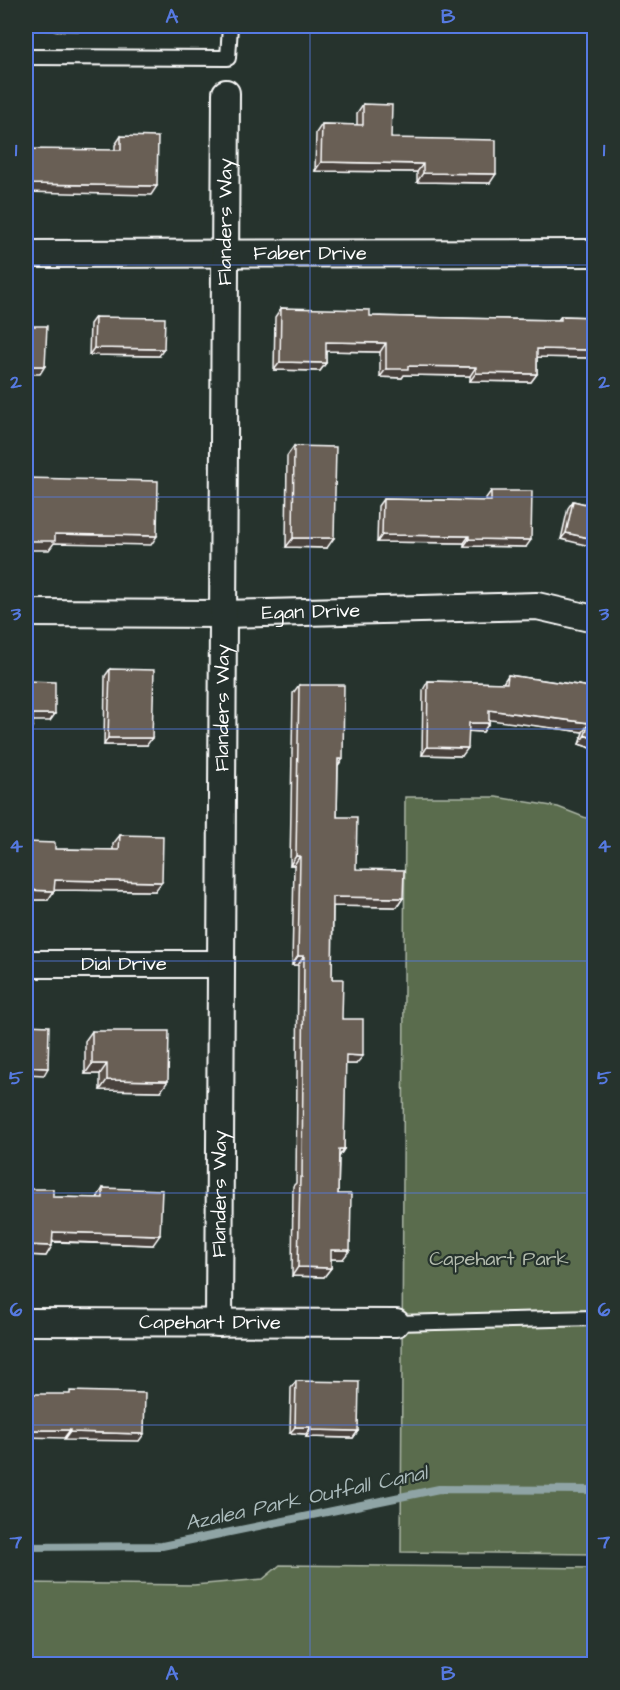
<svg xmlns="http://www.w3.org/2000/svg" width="620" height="1690" font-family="'Architects Daughter',sans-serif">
<rect width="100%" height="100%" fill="#26332d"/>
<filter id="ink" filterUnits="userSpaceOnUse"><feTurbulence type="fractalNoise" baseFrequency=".0167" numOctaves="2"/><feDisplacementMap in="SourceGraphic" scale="12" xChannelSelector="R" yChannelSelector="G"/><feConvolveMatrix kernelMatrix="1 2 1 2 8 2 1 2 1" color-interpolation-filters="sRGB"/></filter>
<g filter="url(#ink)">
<path fill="#5a6c4e" stroke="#acb6a6" stroke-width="1.5" d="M405 797H496L558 807 594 821V1554L401 1552Z
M280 1565 594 1568V1664H26V1583L194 1585 263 1579Z"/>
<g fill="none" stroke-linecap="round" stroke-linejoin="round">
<path stroke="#8fa4a5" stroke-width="8" d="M26 1547 162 1546 439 1489 594 1490"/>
<g stroke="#fff" stroke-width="18">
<path id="lane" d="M26 57 228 58 230 26
M396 1323 594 1318"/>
</g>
<g stroke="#fff" stroke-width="30">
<g id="street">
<path id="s1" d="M26 254 594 253"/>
<path id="s2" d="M26 613 223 614 537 606 594 619"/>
<path id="s3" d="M26 964H221"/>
<path id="s4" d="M26 1322 396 1323"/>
<path id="s5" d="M219 1323 226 93"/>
</g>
</g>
<use href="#lane" stroke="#26332d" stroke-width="14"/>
<use href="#street" stroke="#26332d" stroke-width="26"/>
</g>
<path fill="#5a5149" stroke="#fff" stroke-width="1.5" d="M363 104 391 138 490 183 417 182V172L315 171 316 133 322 124 357 125V113Z
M121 136 151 195 115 150V145Z
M281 308 370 316 452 318 558 320 561 316 594 317V358L537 357V374L531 382 470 381V376L404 375 402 378 380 377V352L326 351V363L320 371 274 370 275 317Z
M95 317 159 356 89 355 90 324Z
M294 446 327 548 286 547 287 456Z
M491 491 526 547 464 546V543L377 542 378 506 383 499 486 501V498Z
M573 501 594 506 561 539 568 508Z
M110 669 147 745H104L105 676Z
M508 675 584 686 594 749 579 744 583 732 489 719V723L483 732 468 731 462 756 422 755 423 690 428 681 503 683Z
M299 685 338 766 337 817 356 869 403 898 397 907 333 906 332 979 342 1019 356 1064H345L344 1149 339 1157 338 1194 343 1259H331V1268L324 1277 292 1276 293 1186 296 1183 298 965H292L294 865H290L293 693Z
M120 835 155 891 54 890 48 900H26V842L55 849 113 850V844Z
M92 1031 161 1091 100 1090V1074H85V1041Z
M103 1188 153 1245 53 1242 46 1256 26 1255V1189L53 1197 97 1198Z
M296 1381 358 1431 353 1438 306 1437V1434L290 1433 291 1388Z"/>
<path fill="#4a423c" stroke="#fff" stroke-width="1.5" d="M26 26H168L163 32 26 30Z
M321 162 423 164 417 172 315 171Z
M423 173 496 174 490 183 417 182Z
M26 184 157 186 151 195 26 192Z
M326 342 386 343 380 352 320 351Z
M94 348 164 349 159 356 89 355Z
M537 349 594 350V358L531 357Z
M280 362 326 363 320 371 274 370Z
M28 366H45L40 374H26Z
M408 366 476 367 470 376 404 375 402 378 380 377 386 369Z
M476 373 537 374 531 382 470 381Z
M566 533 594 539V547L561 539Z
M55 534 157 536 151 545 54 543 49 550H26V541Z
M382 535 469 536 464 543 377 542Z
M293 538H334L327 548 286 547Z
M469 539 531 540 526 547 464 546Z
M489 710 589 723 583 732 483 719Z
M33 714H55L50 721H29Z
M469 723H489L483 732 463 731Z
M26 727H33L28 734H26Z
M585 735 594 739V749L579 744Z
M108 738H152L147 745H104Z
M427 747 468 748 462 756 422 755Z
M338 759H343L336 768Z
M296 856H300L294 865H290Z
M55 880 162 882 155 891 48 890Z
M26 890 54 891 48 900H26Z
M333 897 403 898 397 907 327 906Z
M298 956H304L298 965H292Z
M346 1055 363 1056 356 1064H339Z
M92 1064H107L100 1074H85Z
M26 1067 48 1068 44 1075 26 1074Z
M107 1080 168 1081 161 1091 100 1090Z
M339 1149H344L338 1158Z
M53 1232 160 1235 153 1245 46 1241Z
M26 1245 52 1246 46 1256 26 1255Z
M331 1250H350L343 1259H325Z
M298 1267 331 1268 324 1277 292 1276Z
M295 1427H311L306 1434 290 1433Z
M26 1430H70L64 1438 26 1437Z
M311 1430 358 1431 353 1438 306 1437Z
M70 1432 144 1434 139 1441 64 1440Z"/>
<path fill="#695e55" stroke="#fff" stroke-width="1.5" d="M363 104 392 105 391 138 496 140V174L423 173V164L321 162 322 124 363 125Z
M121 136 158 137 157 186 26 184V149L121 150Z
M281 308 370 310V316L452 318 561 320V316L594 317V350L537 349V374L476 373V367L408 366V369H386V343L326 342V363L280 362Z
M95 317 165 318 164 349 94 348Z
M26 326H47L45 366H28L27 408H26Z
M294 446 336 447 334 538H293Z
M26 478 158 481 157 536 55 534V541H26Z
M491 491H532L531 540 469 539V536L382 535 383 499 491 501Z
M573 501 594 506V539L566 533Z
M110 669 154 670 152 738H108Z
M508 675 584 686 594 689V739L585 735 589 723 489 710V723H469L468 748 427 747 428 681 507 683Z
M26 681 55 682V714H33V727H26Z
M299 685H344L343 759H338L337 817H357L356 869 404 870 403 898 333 897 332 979H343L342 1019H363V1056L346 1055 344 1149H339L338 1194H351L350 1250H331V1268L298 1267 300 1177H302L304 956H298L300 856H296Z
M120 835 163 836 162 882 55 880 54 891 26 890V842L55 843V849L119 850Z
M26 1025 49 1026 48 1068 26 1067Z
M92 1031H169L168 1081 107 1080V1064H92Z
M103 1188 162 1190 160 1235 53 1232 52 1246 26 1245V1189H53V1197L103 1198Z
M296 1381 359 1382 358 1431 311 1430V1427H295Z
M70 1391 145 1393 144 1434 70 1432V1430H26V1394H70Z"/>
</g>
<path fill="none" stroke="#567ae2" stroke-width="1.5" stroke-opacity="0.55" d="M310 26V1664M26 265H594M26 497H594M26 729H594M26 961H594M26 1193H594M26 1425H594"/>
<g text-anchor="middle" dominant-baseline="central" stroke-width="4.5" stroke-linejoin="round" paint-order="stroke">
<g font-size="20" fill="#fff" stroke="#26332d">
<text stroke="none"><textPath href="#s5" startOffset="1101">Flanders Way</textPath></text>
<text stroke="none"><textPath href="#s1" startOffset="284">Faber Drive</textPath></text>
<text stroke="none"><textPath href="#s2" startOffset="285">Egan Drive</textPath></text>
<text stroke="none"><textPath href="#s5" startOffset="615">Flanders Way</textPath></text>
<text stroke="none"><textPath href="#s3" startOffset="98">Dial Drive</textPath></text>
<text stroke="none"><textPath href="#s5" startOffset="129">Flanders Way</textPath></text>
<text stroke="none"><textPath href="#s4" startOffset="184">Capehart Drive</textPath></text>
</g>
<g font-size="20" fill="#b5bdaf" stroke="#26332d">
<text x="499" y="1259">Capehart Park</text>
</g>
<g font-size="21" font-style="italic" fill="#abbbbc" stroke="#26332d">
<text transform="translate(306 1498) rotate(-12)">Azalea Park Outfall Canal</text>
</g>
</g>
<rect width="620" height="1690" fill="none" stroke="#26332d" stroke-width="66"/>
<rect x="33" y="33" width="554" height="1624" fill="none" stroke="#567ae2" stroke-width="2"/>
<g font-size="20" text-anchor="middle" font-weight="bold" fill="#567ae2">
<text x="172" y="23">A</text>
<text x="448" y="23">B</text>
<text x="16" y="156">1</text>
<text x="604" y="156">1</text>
<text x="16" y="388">2</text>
<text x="604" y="388">2</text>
<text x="16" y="620">3</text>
<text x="604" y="620">3</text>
<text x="16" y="852">4</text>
<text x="604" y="852">4</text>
<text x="16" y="1084">5</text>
<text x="604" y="1084">5</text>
<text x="16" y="1316">6</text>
<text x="604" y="1316">6</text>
<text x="16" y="1548">7</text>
<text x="604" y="1548">7</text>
<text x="172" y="1680">A</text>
<text x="448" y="1680">B</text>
</g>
</svg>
